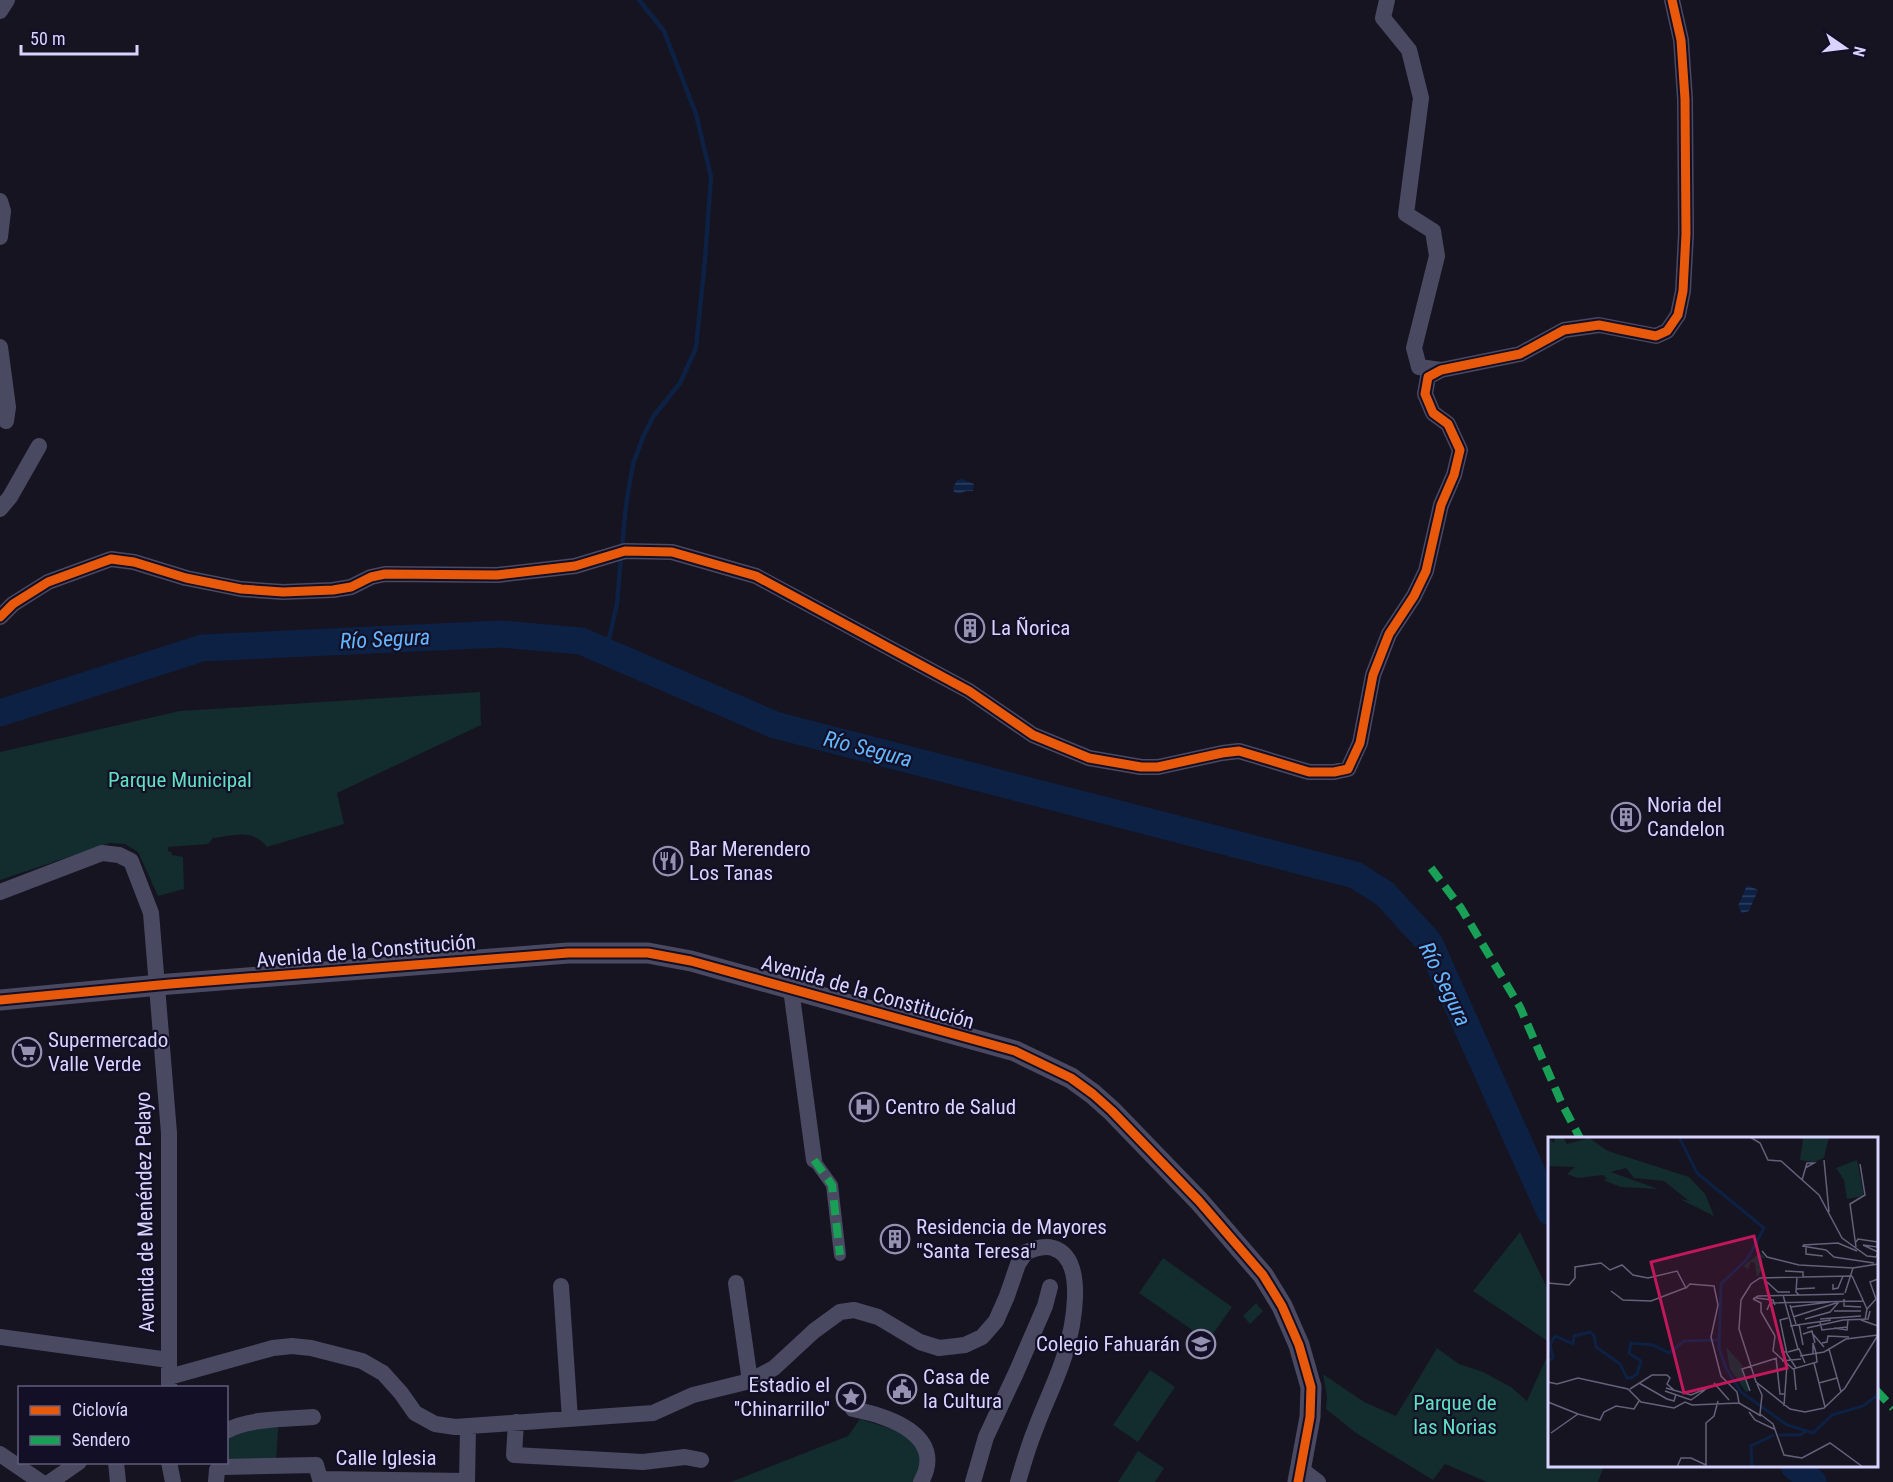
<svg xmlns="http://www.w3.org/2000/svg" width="1893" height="1482" font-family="'Roboto Condensed',sans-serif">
<defs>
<pattern id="water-rules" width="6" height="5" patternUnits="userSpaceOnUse" patternTransform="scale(1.5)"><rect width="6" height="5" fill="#0d2144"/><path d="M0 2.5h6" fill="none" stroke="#304060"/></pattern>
</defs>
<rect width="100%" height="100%" fill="#161421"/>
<path fill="#132c2d" d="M480 692 481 725 337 793 344 824 267 847C252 828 234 836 213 838L208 844 168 847V851L171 852 172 855 183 857 184 889 158 896 138 852 125 844 110 843 0 880V752L180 711Z
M1520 1232 1549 1292V1342L1473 1291Z
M1163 1258 1232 1307 1208 1341 1139 1293Z
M1256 1303 1263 1311 1250 1324 1243 1316Z
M1437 1348 1459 1364 1483 1372 1511 1387 1527 1401 1549 1352 1550 1466H1604L1598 1482H1487L1445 1464 1433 1480 1356 1433 1326 1409 1327 1397 1323 1374 1364 1402 1396 1416Z
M1150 1370 1175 1387 1138 1442 1113 1425Z
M279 1417 276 1461 226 1462 227 1427Z
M860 1419 908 1434 915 1439 923 1465 918 1482H731L848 1436Z
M1138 1451 1164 1468 1155 1482H1118Z"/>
<path fill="url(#water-rules)" d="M962 479 974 484 973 491H966L959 494 954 492 953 488 957 480Z
M1747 885 1758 890 1749 911 1742 913 1738 906Z"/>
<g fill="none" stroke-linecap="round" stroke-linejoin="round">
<path stroke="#0d2144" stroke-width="4.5" d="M622 548 626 505 633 464 643 437 653 417 680 383 696 348 705 260 711 177 696 114 664 31 639 0
M606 652 617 604 621 556"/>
<path stroke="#0d2144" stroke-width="27" d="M0 713 202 648 501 634 581 641 775 725 1355 875 1385 894 1429 942 1550 1212
M1794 1466 1813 1482"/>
<path stroke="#4a4962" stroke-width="12" d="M814 1160 832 1185 840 1255"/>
<path stroke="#4a4962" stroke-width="16" d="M1387 0 1383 18 1409 50 1421 98 1406 214 1433 231 1437 256 1414 348 1419 367 1441 370
M0 11 7 0
M0 201 3 211 0 237
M0 347 8 407 6 421
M0 509 10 497 39 446
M0 617 13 604 48 582 111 559 134 562 186 578 241 589 283 592 333 590 351 587 371 577 385 574 497 575 575 566 625 551 672 552 756 576 969 691 1033 735 1089 758 1141 767H1158L1222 753 1239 751 1309 772H1334L1348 769 1360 743 1373 675 1389 634 1414 596 1426 571 1441 505 1454 475 1460 450 1448 424 1433 413 1425 394 1428 377 1441 370 1520 354 1564 330 1599 325 1656 336 1667 331 1678 315 1683 291 1686 234 1685 99 1681 40 1672 0
M0 892 102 853 119 855 131 861 151 913 169 1133V1388
M791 989 814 1160
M736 1283 750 1381
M561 1286 570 1419
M0 1337 169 1360
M169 1377 273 1348 292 1346 311 1348 362 1361 383 1373 401 1393 415 1413 435 1424 455 1427 653 1413 693 1395 750 1381 774 1368 814 1331 840 1312 854 1310 878 1317 920 1342 939 1348 965 1345 982 1337 996 1321 1007 1296 1018 1264 1026 1252C1035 1249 1044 1245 1053 1248 1089 1259 1072 1332 1064 1357 1056 1382 1044 1405 1035 1430 1028 1447 1023 1465 1018 1482
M853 1409C888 1416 947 1435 921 1482
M516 1422 514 1455 643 1462 685 1457 701 1460
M226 1431C249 1418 288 1419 313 1417
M0 1454 41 1482
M116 1462 118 1482
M169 1462 173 1482
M1301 1469 1318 1482
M50 1482 79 1462
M216 1482 217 1470 223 1467 316 1465 320 1479 467 1481
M467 1482 468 1427
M973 1482 986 1437 1016 1373 1045 1306 1050 1287"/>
<path stroke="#4a4962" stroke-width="21" d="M0 1000 170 984 568 953H648L691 961 1015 1051 1071 1078 1093 1094 1112 1111 1199 1201 1263 1275 1282 1306 1299 1345 1311 1387 1310 1417 1298 1482"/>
<path stroke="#1a9f57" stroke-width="8" stroke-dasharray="15 8" stroke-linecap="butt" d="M1431 868 1461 908 1520 1007 1562 1104 1580 1138
M814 1160 832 1185 840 1255
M1876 1390 1893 1408"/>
<g stroke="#130f26" stroke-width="13">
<path id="cycleway" d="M0 617 13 604 48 582 111 559 134 562 186 578 241 589 283 592 333 590 351 587 371 577 385 574 497 575 575 566 625 551 672 552 756 576 969 691 1033 735 1089 758 1141 767H1158L1222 753 1239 751 1309 772H1334L1348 769 1360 743 1373 675 1389 634 1414 596 1426 571 1441 505 1454 475 1460 450 1448 424 1433 413 1425 394 1428 377 1441 370 1520 354 1564 330 1599 325 1656 336 1667 331 1678 315 1683 291 1686 234 1685 99 1681 40 1672 0
M0 1000 170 984 568 953H648L691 961 1015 1051 1071 1078 1093 1094 1112 1111 1199 1201 1263 1275 1282 1306 1299 1345 1311 1387 1310 1417 1298 1482"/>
</g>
<use href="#cycleway" stroke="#e8590c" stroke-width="9"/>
</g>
<defs>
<g id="building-ring" transform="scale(1.5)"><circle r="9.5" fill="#130f26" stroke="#9591b1" stroke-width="1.5"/><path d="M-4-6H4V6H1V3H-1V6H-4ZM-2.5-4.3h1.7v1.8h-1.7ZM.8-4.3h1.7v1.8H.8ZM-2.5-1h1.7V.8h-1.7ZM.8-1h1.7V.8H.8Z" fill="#9591b1"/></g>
<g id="restaurant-ring" transform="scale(1.5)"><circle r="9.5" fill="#130f26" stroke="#9591b1" stroke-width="1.5"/><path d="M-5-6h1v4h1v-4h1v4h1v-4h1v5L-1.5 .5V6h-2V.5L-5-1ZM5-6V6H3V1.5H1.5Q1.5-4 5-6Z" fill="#9591b1"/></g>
<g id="supermarket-ring" transform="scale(1.5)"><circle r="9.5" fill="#130f26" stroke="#9591b1" stroke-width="1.5"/><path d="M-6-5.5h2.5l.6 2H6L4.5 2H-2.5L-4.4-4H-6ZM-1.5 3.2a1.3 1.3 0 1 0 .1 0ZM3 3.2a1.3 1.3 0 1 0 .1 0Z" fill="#9591b1"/></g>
<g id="hospital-ring" transform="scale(1.5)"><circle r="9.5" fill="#130f26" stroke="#9591b1" stroke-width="1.5"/><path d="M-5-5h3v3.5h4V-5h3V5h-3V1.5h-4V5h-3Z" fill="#9591b1"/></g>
<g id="school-ring" transform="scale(1.5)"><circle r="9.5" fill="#130f26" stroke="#9591b1" stroke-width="1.5"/><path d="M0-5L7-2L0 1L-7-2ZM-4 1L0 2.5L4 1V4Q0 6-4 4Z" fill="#9591b1"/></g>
<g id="civic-ring" transform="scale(1.5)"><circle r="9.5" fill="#130f26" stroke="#9591b1" stroke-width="1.5"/><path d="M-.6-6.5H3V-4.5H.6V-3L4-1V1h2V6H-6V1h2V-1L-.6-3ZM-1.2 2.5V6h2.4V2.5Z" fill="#9591b1"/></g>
<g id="sight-ring" transform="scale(1.5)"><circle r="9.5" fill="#130f26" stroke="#9591b1" stroke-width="1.5"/><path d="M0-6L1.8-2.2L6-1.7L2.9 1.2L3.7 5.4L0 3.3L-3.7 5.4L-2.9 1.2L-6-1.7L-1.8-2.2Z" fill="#9591b1"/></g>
</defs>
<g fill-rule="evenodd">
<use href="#building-ring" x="970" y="628"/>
<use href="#building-ring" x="1626" y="817"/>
<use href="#restaurant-ring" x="668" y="861"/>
<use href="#supermarket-ring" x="27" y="1052"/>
<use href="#hospital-ring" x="864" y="1107"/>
<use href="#building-ring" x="895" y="1239"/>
<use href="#school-ring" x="1201" y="1344"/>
<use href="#civic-ring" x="902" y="1389"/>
<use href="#sight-ring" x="851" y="1397"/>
</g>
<g text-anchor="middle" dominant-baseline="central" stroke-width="4.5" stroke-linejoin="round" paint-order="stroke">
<g font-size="21" fill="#d9d4ff" stroke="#130f26" text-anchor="start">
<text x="991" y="628">La Ñorica</text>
<text x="1647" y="805">Noria del<tspan x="1647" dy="24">Candelon</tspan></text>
<text x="689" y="849">Bar Merendero<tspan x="689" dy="24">Los Tanas</tspan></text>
<text x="48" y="1040">Supermercado<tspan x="48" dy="24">Valle Verde</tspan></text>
<text x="885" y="1107">Centro de Salud</text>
<text x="916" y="1227">Residencia de Mayores<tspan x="916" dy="24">"Santa Teresa"</tspan></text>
<text x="1180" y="1344" text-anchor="end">Colegio Fahuarán</text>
<text x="923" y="1377">Casa de<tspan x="923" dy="24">la Cultura</tspan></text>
<text x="830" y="1385" text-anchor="end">Estadio el<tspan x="830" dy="24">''Chinarrillo''</tspan></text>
</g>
<g font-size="21" fill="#5fe0c0" stroke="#130f26">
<text x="180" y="780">Parque Municipal</text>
<text x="1455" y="1403">Parque de<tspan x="1455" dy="24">las Norias</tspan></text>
</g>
<g font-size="21" fill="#d9d4ff" stroke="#130f26">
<text transform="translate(366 951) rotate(-5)">Avenida de la Constitución</text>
<text transform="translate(868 992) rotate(16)">Avenida de la Constitución</text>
<text transform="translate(145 1212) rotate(-91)">Avenida de Menéndez Pelayo</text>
<text x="386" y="1458">Calle Iglesia</text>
</g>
<g font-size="22" font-style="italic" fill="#62b6ff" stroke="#130f26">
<text transform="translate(385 639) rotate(-3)">Río Segura</text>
<text transform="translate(868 749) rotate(14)">Río Segura</text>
<text transform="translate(1445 984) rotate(64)">Río Segura</text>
</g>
</g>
<g transform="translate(1548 1137)">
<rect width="330" height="330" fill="#161421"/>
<path d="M309 23 316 59 299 62 296 43 288 31ZM212 116 218 121H214V131L209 141 207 126 203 125 200 132 195 129ZM178 210 195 229 193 232 202 253 198 255 182 232Z" fill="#132c2d"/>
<path d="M0 0 6 6 7 0H15L19 7 41 1 60 14 141 40 157 57 166 79 132 62 141 64 116 44 86 41 78 31 63 35 110 52 73 50 55 43 59 42 55 38 30 41 19 37 27 30 0 29Z" fill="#132c2d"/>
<path d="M243 0H281L276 21 266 25 252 23 255 2Z" fill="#132c2d"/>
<path fill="none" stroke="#0d2144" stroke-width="3" d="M131 0 149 36 216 91 200 121 173 147 171 211 178 231 193 255 239 288 265 296 284 278 315 269 330 258M0 224 5 221 2 208 7 199 25 207 26 199 42 195 46 198 48 210 72 227 79 241H83L89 237 93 224 81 216 83 206 105 208 121 216 136 204 171 203M231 298H252L258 294M204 330 203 309 226 298"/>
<path fill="none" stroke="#64617a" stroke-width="1.5" d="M202 0 212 6 220 23 233 24 271 58 294 101 319 119 328 120 330 116M276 23 281 75M254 43 259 26H266L257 31M330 102 329 110 315 108 330 115M308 105 310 102 330 105M255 108 290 106 309 114M254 109 278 113 286 120 326 126M258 110V117L275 119M308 110 302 67 317 58 312 27M214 114 219 120 251 128 305 131M237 134 255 135V140M304 139 212 141 203 147 193 163 191 192 208 245 242 272 257 275 276 271 297 251 330 198M304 139 319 172 317 183M249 140 248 155 251 158M219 145 230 155H242M0 146 21 148 27 141V130L53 126 62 133 74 128 85 138 100 141 129 134 138 151 142 147 166 149 170 168 163 200 173 239 189 255 191 266M285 147V152L290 151 295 139M248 152 267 151M63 154 75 163 103 164 137 151M297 156 305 131 330 127M235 158 250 212M208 161 225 163 227 168M205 162 210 159 296 157M205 162 213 166V175L227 199M296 162V169L313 170M242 168 248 187M243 170 282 165M319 172 328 162 322 145 330 142M219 173 222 166 315 164M286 174H313M245 180 291 165M240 181 232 183 239 217 248 231M257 182 282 175 291 165M272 182 313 179M313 183 330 189M272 185 274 193 299 190M251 187 255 208M242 189 283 183M259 191 295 183 320 182 322 174M286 191 299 193 300 183M264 196 276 210M255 197 264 194 267 206M231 198 234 215H239M227 199 225 214 245 232 269 225 268 216M274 206 279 205 280 199 301 200M281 212 293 255M240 215 251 212 257 226M265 216V206L268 216M252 219 276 215 298 202 330 198M228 221 232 257H237M234 224 253 222M266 226 277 270M246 232 248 253M0 245 9 247 30 241 80 252 93 265 126 271 137 265 144 268 191 266M91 246 119 262 126 264 128 257M166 246 181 263M271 246 289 241M209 247 214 258 212 277 225 287 236 318 254 321 282 306 315 330M118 251 143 258 165 249M82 252 104 238H119L122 241 119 247 126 253M117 254 143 263 157 253M202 254 194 232 229 221M0 265 30 277M191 266 213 279M236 269 239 227M201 275 207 283 226 292M3 296 30 277 52 283 56 275 68 269 86 272 91 264M129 330 133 321H143L158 328V286L166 279 170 264"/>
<path fill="#c2185b" fill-opacity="0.15" stroke="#c2185b" stroke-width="3" d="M206 99 239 231 136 256 103 125Z"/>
<rect width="330" height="330" fill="none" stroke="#d9d4ff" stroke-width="3"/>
</g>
<rect x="18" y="1386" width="210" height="78" fill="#130f26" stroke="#625e7d" stroke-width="1.5"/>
<rect x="30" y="1406" width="30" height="9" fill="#e8590c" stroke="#625e7d" stroke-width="1.5"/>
<text x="72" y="1416" font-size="18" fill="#d9d4ff">Ciclovía</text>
<rect x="30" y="1436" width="30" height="9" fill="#1a9f57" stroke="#625e7d" stroke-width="1.5"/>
<text x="72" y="1446" font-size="18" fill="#d9d4ff">Sendero</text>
<g transform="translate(1845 48) rotate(104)" stroke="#130f26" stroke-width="4.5" paint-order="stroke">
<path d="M0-4.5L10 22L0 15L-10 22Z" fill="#d9d4ff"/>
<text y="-9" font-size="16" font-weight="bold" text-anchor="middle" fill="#d9d4ff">N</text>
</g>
<path d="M21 45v9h116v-9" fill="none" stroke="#d9d4ff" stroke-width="3"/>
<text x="30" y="45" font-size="18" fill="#d9d4ff" stroke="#130f26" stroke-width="4.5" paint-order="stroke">50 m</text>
</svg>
